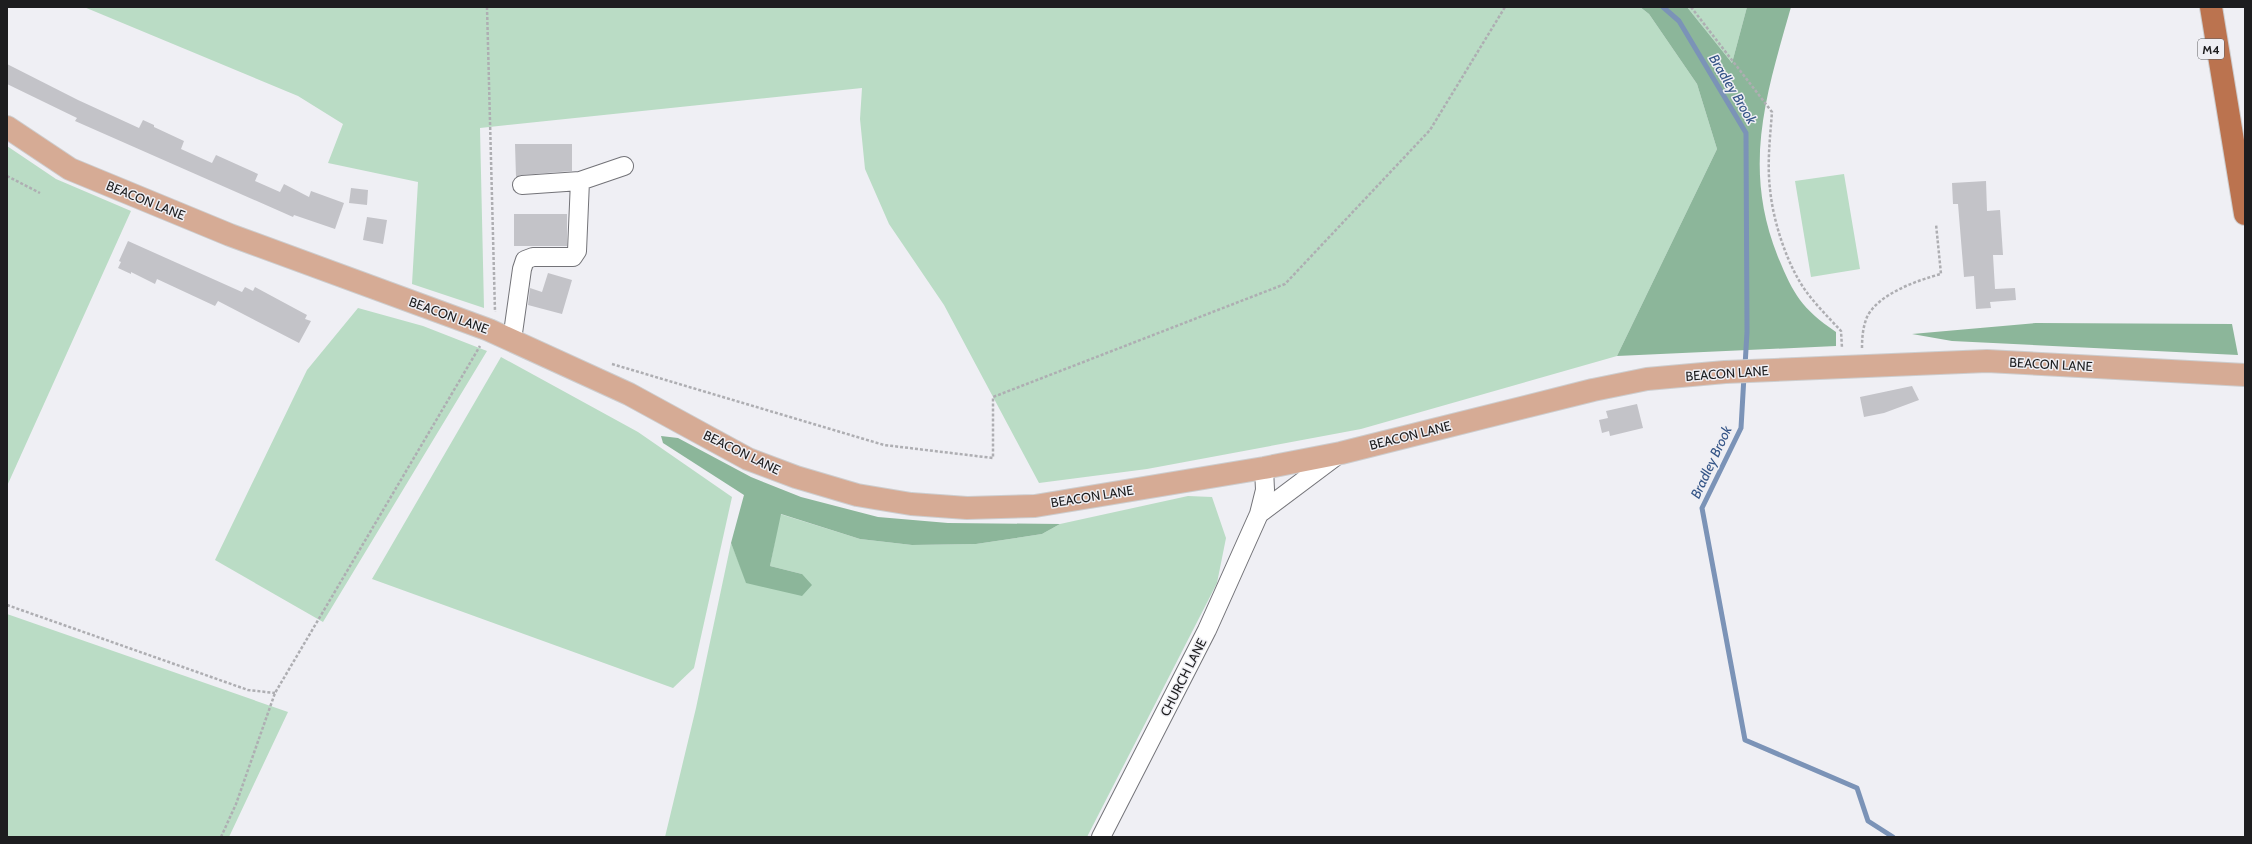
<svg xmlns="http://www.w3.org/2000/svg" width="2252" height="844" font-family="Cabin,sans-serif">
<rect width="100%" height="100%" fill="#efeff4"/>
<path fill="#badcc5" d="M84 7H1640L1649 14 1697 84 1717 149 1617 356 1361 429 1147 469 1039 483 944 305 889 224 865 169 860 119 862 88 480 128 484 308 412 284 418 182 328 163 343 124 298 96Z
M1687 7H1747L1732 63Z
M7 146 56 179 131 211 7 486Z
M1844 174 1860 269 1811 277 1795 181Z
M358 308 423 326 487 351 323 622 215 560 307 370Z
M501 357 638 432 732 497 694 668 673 688 372 579Z
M1188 496 1212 497 1226 538 1217 583 1087 837H665L696 708 731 543 747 583 802 574 770 566 780 514 860 539 912 545 976 544 1042 534 1060 524Z
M7 614 288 712 229 837H7Z"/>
<path fill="#8cb69a" d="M1640 7H1687L1732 63 1747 7H1791C1766 95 1742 167 1778 257 1794 295 1801 308 1836 332V346L1617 356 1717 149 1697 84 1649 14Z
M2036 323 2232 324 2238 355 1952 341 1912 334Z
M661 436 678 438 751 477 801 497 878 517 948 523 1060 524 1042 534 976 544 912 545 860 539 781 514 770 566 802 574 812 585 802 596 746 583 731 543 744 495 663 443Z"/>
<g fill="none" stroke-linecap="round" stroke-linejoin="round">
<path stroke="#7b93b7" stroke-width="5" d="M1663 7 1679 21 1746 133 1747 332 1745 366
M1744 376 1741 428 1702 508 1745 740 1857 788 1868 821 1893 837"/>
</g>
<path fill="#c3c3c8" d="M7 64 78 100 139 128 143 120 154 125V127L184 141 181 149 212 163 216 155 258 174 255 181 280 192 284 184 309 197 311 191 344 203 335 229 294 215 293 217 75 121 77 118 7 84Z
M515 144H572V171L521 175 516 177Z
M1986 181 1987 211 2000 210 2003 255H1993L1995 289 2015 288 2016 300 1990 302 1991 308 1976 309 1974 276 1964 277 1958 204H1953L1952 183Z
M351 188 368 190 367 205 349 203Z
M514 214H567V246H514Z
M367 217 387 220 383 244 363 240Z
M128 241 242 292 245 287 253 291 255 287 307 315 305 319 311 321 299 343 218 301 215 306 157 279 155 284 131 272V274L118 268 121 262 119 261Z
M548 273 572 280 562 314 528 305 530 288 542 292Z
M1912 386 1919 400 1884 413 1864 417 1860 397Z
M1637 404 1643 428 1610 436 1609 431 1602 433 1599 420 1608 418 1606 411Z"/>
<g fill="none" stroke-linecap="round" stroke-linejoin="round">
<g stroke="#737378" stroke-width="20">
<path id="minor" d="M522 185 580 181 624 166
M512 340 522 269 525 260 533 257H573L577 251 580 181
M1259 514 1339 454
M1101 837 1207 630 1259 514 1265 490 1264 468"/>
</g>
<g stroke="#cdcdce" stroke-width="24">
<path id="major" d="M7 127 70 169 230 235 489 330 629 394 748 459 796 477 857 495 911 504 967 508 1035 506 1264 468 1341 453 1593 390 1647 379 1725 372 1987 361 2245 375"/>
</g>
<g stroke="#cdcdce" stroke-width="24">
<path id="highway" d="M2211 7 2245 214"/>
</g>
<path stroke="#aeaeb2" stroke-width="2.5" stroke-dasharray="3 2" stroke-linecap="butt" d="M487 7 495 312
M1691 7 1772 112C1770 138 1767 164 1770 189 1773 222 1788 268 1808 294 1818 307 1830 319 1841 331L1842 348
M7 176 40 193
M1862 348C1862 337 1863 327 1867 317 1878 294 1918 280 1941 274L1936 224
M612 364 884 445 993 458V397L1285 284 1430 130 1505 7
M7 605 248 690 275 693
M221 837 236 804 275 693 480 346"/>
<use href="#minor" stroke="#fff" stroke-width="18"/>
<use href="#major" stroke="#d6ab95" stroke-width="22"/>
<use href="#highway" stroke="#bb734f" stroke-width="22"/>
</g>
<g text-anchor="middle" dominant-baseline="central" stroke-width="3" stroke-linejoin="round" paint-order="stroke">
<rect fill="#efeff4" stroke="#5c5c5f" stroke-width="1" x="2198" y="39" width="26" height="20" rx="3"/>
<g font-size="12" font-weight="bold" fill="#1d1d1f">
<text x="2211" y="49">M4</text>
</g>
<g font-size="13" fill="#1d1d1f" stroke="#efeff4">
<text transform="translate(146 200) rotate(22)">BEACON LANE</text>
<text transform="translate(449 315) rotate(20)">BEACON LANE</text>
<text transform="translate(2051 364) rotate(3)">BEACON LANE</text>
<text transform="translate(1727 373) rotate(-4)">BEACON LANE</text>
<text transform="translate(1410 435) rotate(-14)">BEACON LANE</text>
<text transform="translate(742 452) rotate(26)">BEACON LANE</text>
<text transform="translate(1092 496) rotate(-9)">BEACON LANE</text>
<text transform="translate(1183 677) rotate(-63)">CHURCH LANE</text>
</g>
<g font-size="14" font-style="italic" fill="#355587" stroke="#efeff4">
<text transform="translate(1733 89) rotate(59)">Bradley Brook</text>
<text transform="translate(1711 462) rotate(-65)">Bradley Brook</text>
</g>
</g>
<rect width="2252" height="844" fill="none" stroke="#1d1d1f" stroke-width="16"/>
</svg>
